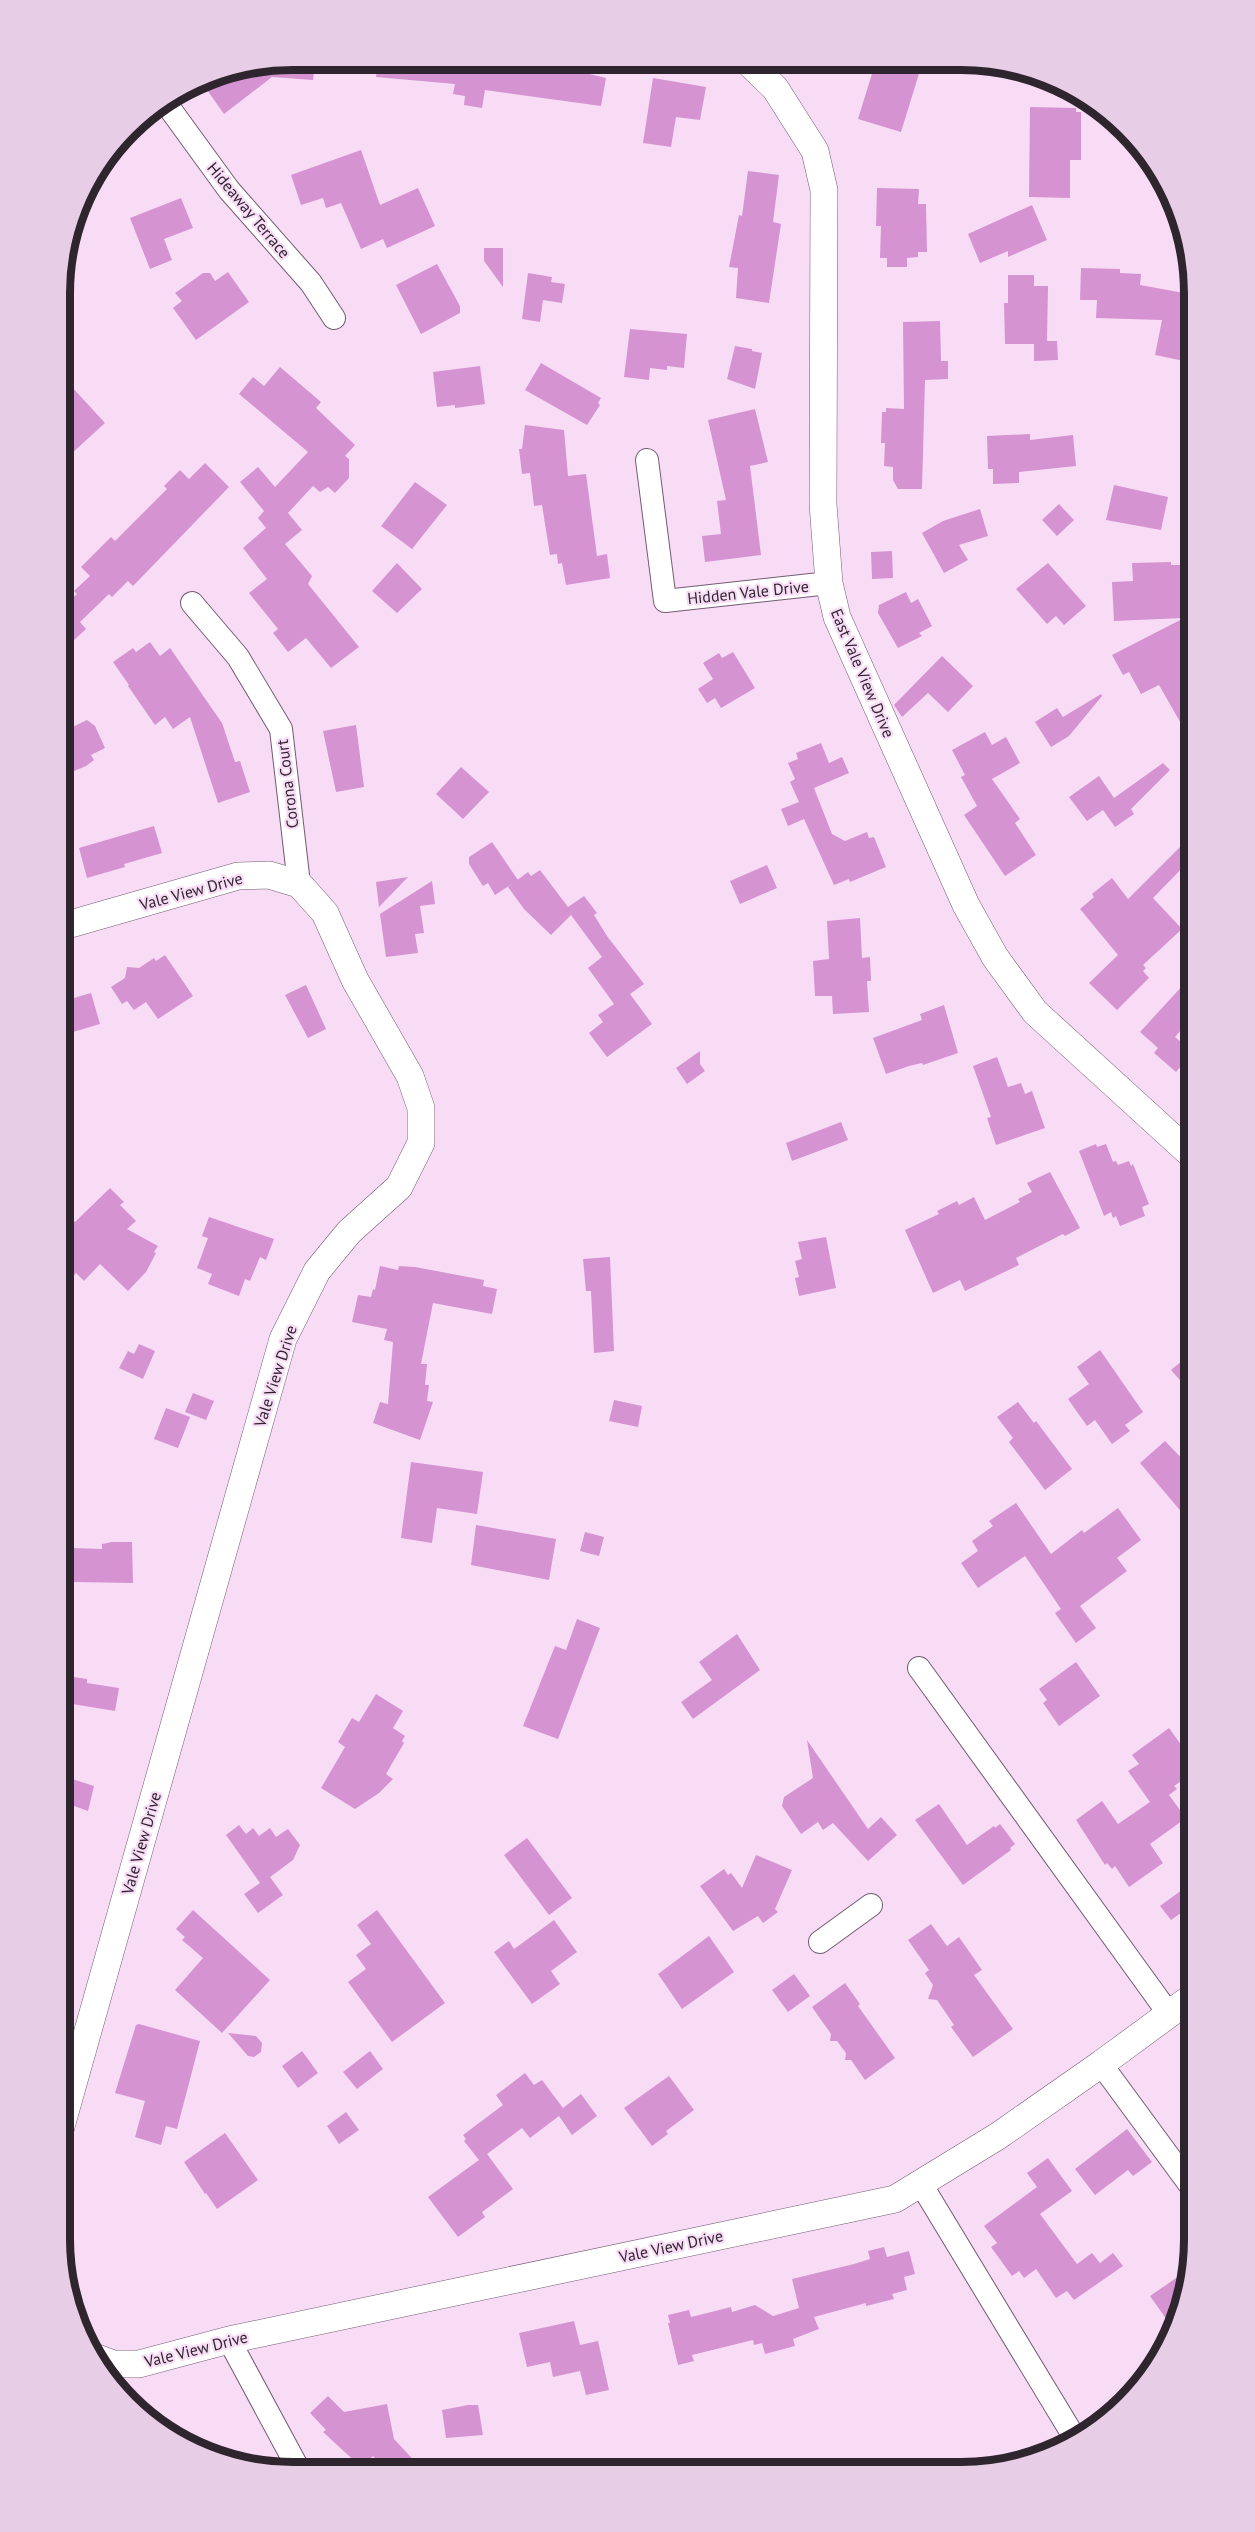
<svg xmlns="http://www.w3.org/2000/svg" width="1255" height="2532" font-family="'PT Sans',sans-serif">
<rect width="100%" height="100%" fill="#f8dcf6"/>
<path fill="#d593d2" d="M293 60H315L313 80 272 77 224 114 200 80Z
M378 61 570 62 569 69 606 78 601 106 485 90 482 108 464 105 465 96 453 94 455 84 376 77Z
M875 64H922L901 132 858 119Z
M653 78 706 87 700 120 676 117 671 147 643 143Z
M1030 107 1076 108V112H1081V160H1070V198L1029 197Z
M361 150 380 205 418 188 435 226 387 248 383 239 361 249 341 203 326 208 323 198 301 205 291 175Z
M748 171 779 175 773 222 781 224 769 303 736 298 738 268 729 267 739 215 742 216Z
M877 188 919 189 918 204H926L927 252H918V257L907 258V267H887V258H880L881 226H876Z
M181 198 193 228 164 239 172 260 150 269 130 218Z
M1032 205 1047 240 1008 257V251L980 263 968 234Z
M484 248H503V287L484 261Z
M437 264 460 306V313L421 334 396 285Z
M1081 268 1120 269V273L1141 274 1140 285 1195 295V328H1190L1184 361 1155 355 1162 320 1096 318 1097 300H1080Z
M228 272 249 302 196 340 173 308 182 301 175 293 203 273H210L215 281Z
M528 273 552 277 551 282 565 284 562 303 543 300 540 322 522 319Z
M1008 275H1034V286H1048L1047 341H1057L1058 360 1034 361V344H1005L1004 303H1008Z
M940 321 941 361H948V379L925 380 922 489H898L893 480V467L884 466 885 443H881L882 412H886V408L904 409 903 322Z
M630 329 687 334 684 368 667 366V370L650 368 649 380 624 377Z
M735 346 752 349V351L762 353 755 389 727 379Z
M541 363 601 398 598 403 600 405 587 425 525 390Z
M480 366 485 404 455 408V405L437 407 433 372Z
M280 367 321 402 316 408 355 445 345 456 349 459V478L335 493 328 487 320 492 313 486 288 513 302 530 285 544 312 576 308 584 359 647 331 668 306 638 288 652 273 633 278 629 249 593 267 579 243 548 266 528 258 518 264 511 240 482 258 467 275 487 308 452 239 394 253 377 264 386Z
M72 387 105 423 60 464V398Z
M755 409 768 462 750 466 761 555 705 562 702 536 721 534 717 501 726 500 708 420Z
M525 425 564 430 568 476 586 474 597 556 607 554 610 578 566 585 562 563 558 564 557 554 550 555 542 505 534 506 530 473 522 474 519 449H522Z
M1030 434V440L1073 435 1076 466 1019 472V483L993 484V469H988L987 436Z
M205 463 229 487 133 586 128 581 112 597 109 594 80 622 86 629 60 653V609L77 594 74 591 90 576 81 567 111 537 115 541 167 489 164 486 180 470 189 479Z
M415 482 447 505 412 549 381 526Z
M1114 485 1168 497 1161 530 1106 520Z
M1059 504 1074 520 1057 536 1042 520Z
M980 509 988 536 959 545 968 560 944 573 922 533 943 521Z
M892 551 893 578 872 579 871 552Z
M1171 562V565H1181V573H1195V748L1159 685 1141 694 1129 672 1123 675 1112 655 1184 618 1114 621 1112 582 1133 581 1132 563Z
M397 563 422 589 397 613 372 591Z
M1048 563 1086 606 1064 625 1056 616 1047 624 1016 589Z
M906 592 911 603 918 599 932 626 919 633 922 636 898 648 878 613 879 605Z
M150 642 160 656 170 648 222 723 235 762 240 761 250 792 218 803 190 717 173 729 165 717 155 725 128 686 129 685 113 662 133 648 136 652Z
M733 652 755 688 721 708 715 698 707 703 698 689 713 679 703 663 719 653 722 658Z
M942 656 973 686 948 712 928 693 902 717 894 705Z
M1101 694 1102 696 1069 736 1051 747 1035 722 1057 708 1063 717Z
M87 720 95 726 105 748 91 755 94 760 86 766 60 777V733Z
M356 725 364 787 336 792 323 731Z
M985 732 992 745 1006 737 1020 763 992 779 1020 819 1015 823 1036 855 1005 876 964 815 977 806 961 777 965 775 952 750Z
M821 743 829 763 842 757 849 773 814 788 832 834 845 841 867 832 869 838 874 837 886 867 850 882 849 879 834 885 804 819 788 826 781 809 799 802 790 782 795 779 788 763 798 759 796 753Z
M1163 763 1170 770 1131 809 1134 814 1115 827 1103 810 1087 821 1069 797 1099 776 1114 798Z
M461 767 489 792 463 819 436 794Z
M154 826 162 853 124 864 125 867 87 878 79 848Z
M1195 832V855L1153 898 1182 929 1143 965 1146 968 1143 971 1149 978 1117 1010 1089 983 1118 955 1080 909 1094 897 1092 894 1112 878 1128 899Z
M492 842 518 880 495 895 488 883 483 886 469 864V857Z
M767 865 777 888 740 904 730 881Z
M540 870 568 907 584 896 597 913 594 915 607 936 644 984 630 994 652 1024 607 1057 589 1033 603 1022 598 1015 614 1004 588 968 602 957 571 915 551 935 524 909 508 887 528 872 531 876Z
M408 877 379 907 376 882Z
M432 881 435 904 420 906 424 933 415 934 418 953 386 957 380 914Z
M860 918 862 958 870 957 871 981H867L869 1012 833 1014 832 996H815L813 961 829 959 827 921Z
M165 955 193 996 158 1019 146 1002 134 1010 127 1001 122 1004 111 987 125 978 127 967 139 968 154 958 156 961Z
M1195 972V1014L1175 1037 1193 1052 1176 1072 1154 1053 1158 1048 1140 1032Z
M306 985 326 1029 308 1038 285 995Z
M91 993 100 1024 60 1036V1002Z
M944 1005 958 1053 923 1065 922 1063 909 1066 886 1074 873 1038 922 1020 920 1014Z
M700 1051V1064L705 1071 687 1084 676 1068Z
M997 1057 1008 1087 1021 1083 1025 1094 1032 1091 1045 1128 996 1145 987 1118 991 1117 973 1066Z
M841 1122 848 1140 792 1161 786 1143Z
M1096 1144 1097 1147 1106 1144 1113 1162 1116 1161 1118 1165 1129 1161 1131 1166 1133 1164 1149 1204 1142 1207 1145 1216 1120 1226 1116 1216 1113 1218 1111 1212 1104 1216 1079 1151Z
M1050 1172 1080 1228 1065 1236 1063 1234 1016 1258 1019 1265 965 1291 960 1280 933 1293 905 1230 939 1214 937 1211 957 1201 959 1205 974 1197 985 1220 1020 1202 1018 1199 1032 1192 1027 1183Z
M110 1188 124 1202 120 1205 136 1221 127 1229 158 1246 154 1252 156 1253 146 1272 128 1291 100 1264 84 1281 76 1273 60 1289V1207L75 1222Z
M209 1217 274 1239 266 1260 260 1257 250 1281 245 1279 239 1296 208 1284 212 1274 197 1268 208 1238 202 1236Z
M826 1237 836 1288 799 1296 795 1278 799 1277 795 1261 802 1259 798 1242Z
M610 1257 614 1351 594 1353 591 1291H586L583 1259Z
M380 1266 398 1270 399 1266 415 1267 484 1280 483 1286 497 1289 492 1314 433 1303 421 1364H427L425 1385H429L427 1401 433 1402 420 1440 373 1423 380 1402 388 1404 393 1342 384 1340 387 1329 352 1322 358 1295 371 1297 373 1289 375 1290Z
M139 1344 155 1351 143 1379 119 1368 128 1351 134 1354Z
M1100 1350 1143 1412 1125 1425 1130 1431 1112 1444 1095 1420 1087 1426 1068 1399 1089 1384 1077 1367Z
M1195 1350V1377L1185 1386 1171 1370Z
M193 1393 214 1401 206 1420 185 1412Z
M614 1400 642 1406 638 1427 609 1421Z
M1018 1402 1034 1423 1036 1421 1072 1469 1045 1490 1009 1442 1013 1438 997 1417Z
M166 1408 190 1417 178 1448 154 1439Z
M1165 1441 1195 1472V1506L1184 1515 1140 1463Z
M411 1462 483 1472 477 1514 437 1508 432 1543 401 1538Z
M1016 1503 1051 1554 1082 1530 1084 1533 1118 1508 1141 1540 1117 1558 1127 1571 1080 1606 1096 1628 1076 1643 1055 1613 1061 1609 1025 1556 978 1588 961 1563 978 1551 972 1541 993 1526 989 1521Z
M476 1525 556 1539 549 1580 471 1565Z
M585 1532 604 1537 599 1556 580 1551Z
M112 1542H132L133 1583 73 1582V1548L102 1549V1544Z
M577 1619 600 1628 558 1739 523 1726 555 1646 566 1650Z
M737 1634 760 1670 693 1719 681 1702 712 1680 699 1662Z
M1076 1662 1100 1696 1059 1726 1043 1703 1047 1700 1039 1689Z
M60 1675 87 1679V1683L119 1688 115 1711 60 1702Z
M376 1694 403 1711 393 1728 405 1736 402 1741 404 1743 386 1774 393 1779 379 1793 355 1809 321 1788 345 1747 338 1742 352 1718 359 1722Z
M1169 1728 1195 1764V1772L1174 1786 1177 1789 1169 1795 1186 1818 1150 1844 1163 1863 1129 1887 1115 1866 1112 1869 1107 1863 1105 1865 1076 1820 1102 1801 1118 1824 1150 1802 1128 1771 1139 1764 1132 1755Z
M807 1740 868 1829 881 1817 897 1835 868 1861 833 1823 823 1830 818 1822 801 1834 782 1806 784 1797 813 1778Z
M60 1775 94 1786 88 1811 60 1801Z
M939 1804 967 1845 994 1826 995 1828 1000 1824 1015 1844 1010 1848 1011 1850 963 1885 915 1820Z
M239 1825 246 1834 253 1828 259 1836 270 1828 276 1837 288 1829 300 1845 293 1860 270 1877 283 1895 258 1913 244 1894 260 1883 226 1835Z
M527 1838 572 1898 549 1915 504 1855Z
M756 1855 792 1870 775 1909 778 1912 763 1923 758 1916 733 1931 700 1886 724 1869 728 1875 731 1873 742 1888Z
M1186 1887 1195 1903 1171 1920 1160 1906Z
M193 1910 270 1980 222 2033 175 1990 203 1958 182 1940 185 1937 176 1929Z
M377 1910 445 2003 392 2042 348 1982 366 1969 356 1955 371 1944 357 1925Z
M554 1920 577 1952 551 1971 560 1984 532 2004 494 1952 509 1941 514 1949Z
M931 1924 947 1946 959 1937 982 1970 974 1975 1013 2029 973 2057 951 2027 954 2025 937 2000 928 1999 933 1985 925 1973 929 1970 908 1940Z
M709 1936 734 1972 682 2009 658 1974Z
M794 1974 810 1996 788 2012 772 1990Z
M845 1983 860 2004 858 2006 895 2058 865 2080 851 2060H845L846 2053 837 2041H830L831 2034 812 2007Z
M139 2024 200 2041 177 2129 166 2126 161 2145 135 2137 145 2101 115 2093 136 2025Z
M228 2033 256 2036 262 2043 261 2052 254 2057 248 2056Z
M302 2051 318 2073 298 2088 282 2066Z
M370 2051 383 2069 357 2089 343 2072Z
M525 2073 534 2085 542 2080 563 2108 581 2094 597 2116 572 2135 559 2116 530 2138 522 2128 487 2154 513 2189 482 2212 485 2217 458 2237 428 2197 479 2160 464 2141 466 2139 463 2135 503 2105 496 2095Z
M669 2076 694 2110 666 2131 668 2134 652 2146 624 2108Z
M346 2112 359 2130 339 2144 327 2126Z
M1127 2129 1152 2162 1133 2176 1128 2170 1095 2195 1075 2169Z
M225 2133 258 2180 217 2209 206 2193 205 2194 184 2162Z
M1048 2158 1072 2191 1040 2214 1077 2264 1092 2253 1100 2263 1113 2253 1123 2266 1074 2300 1067 2291 1056 2298 1036 2269 1024 2278 1019 2271 1012 2276 991 2247 997 2243 984 2226 1037 2187 1027 2173Z
M884 2247 887 2257 909 2251 915 2274 904 2277 907 2290 892 2294 894 2299 866 2306V2303L814 2317 819 2329 793 2339 795 2346 765 2354 762 2343 754 2345 753 2340 692 2355 694 2361 678 2365 668 2323H670L668 2315 689 2310 691 2317 731 2307 732 2312 755 2305 773 2316 799 2308 792 2279 854 2264 870 2259 868 2251Z
M1192 2267 1183 2314 1174 2330 1150 2296Z
M574 2321 580 2345 598 2341 609 2390 586 2395 580 2371 553 2377 550 2362 527 2367 519 2333Z
M328 2396 344 2412 387 2404 394 2439 423 2470H386L373 2456 361 2467 323 2432 326 2430 310 2413Z
M468 2405H478L483 2435 446 2438 442 2410Z"/>
<g fill="none" stroke-linecap="round" stroke-linejoin="round">
<g stroke="#735b72" stroke-width="24">
<path id="minor" d="M165 102 229 190 311 283 334 318
M647 460 665 601 829 583
M192 603 238 657 281 729 299 884
M919 1668 1169 2014
M820 1942 871 1905
M1101 2064 1195 2192
M921 2184 1076 2440
M229 2340 299 2470"/>
</g>
<g stroke="#735b72" stroke-width="28">
<path id="tertiary" d="M749 63 775 88 815 151 824 190 823 504 829 583 837 617 966 905 995 957 1035 1012 1195 1158
M60 2130 283 1339 317 1271 349 1232 399 1187 421 1143V1108L410 1076 355 980 325 913 299 884 269 875 238 876 60 927
M94 2357 113 2364H139L229 2340 895 2199 998 2136 1101 2064 1195 1995"/>
</g>
<use href="#minor" stroke="#fff" stroke-width="22"/>
<use href="#tertiary" stroke="#fff" stroke-width="27"/>
</g>
<g text-anchor="middle" dominant-baseline="central" stroke-width="4.5" stroke-linejoin="round" paint-order="stroke">
<g font-size="16" fill="#2f252e" stroke="#f8dcf6">
<text transform="translate(249 210) rotate(50)">Hideaway Terrace</text>
<text transform="translate(748 592) rotate(-6)">Hidden Vale Drive</text>
<text transform="translate(863 673) rotate(67)">East Vale View Drive</text>
<text transform="translate(287 784) rotate(-97)">Corona Court</text>
<text transform="translate(191 891) rotate(-15)">Vale View Drive</text>
<text transform="translate(275 1376) rotate(-72)">Vale View Drive</text>
<text transform="translate(141 1843) rotate(-74)">Vale View Drive</text>
<text transform="translate(671 2246) rotate(-12)">Vale View Drive</text>
<text transform="translate(196 2349) rotate(-14)">Vale View Drive</text>
</g>
</g>
<path d="M0 0H1255V2532H0ZM293 70H961A223 223 0 0 1 1184 293V2239A223 223 0 0 1 961 2462H293A223 223 0 0 1 70 2239V293A223 223 0 0 1 293 70Z" fill="#e8cde6" fill-rule="evenodd"/>
<path fill="none" stroke="#2f252e" stroke-width="8" d="M293 70H961A223 223 0 0 1 1184 293V2239A223 223 0 0 1 961 2462H293A223 223 0 0 1 70 2239V293A223 223 0 0 1 293 70Z"/>
</svg>
